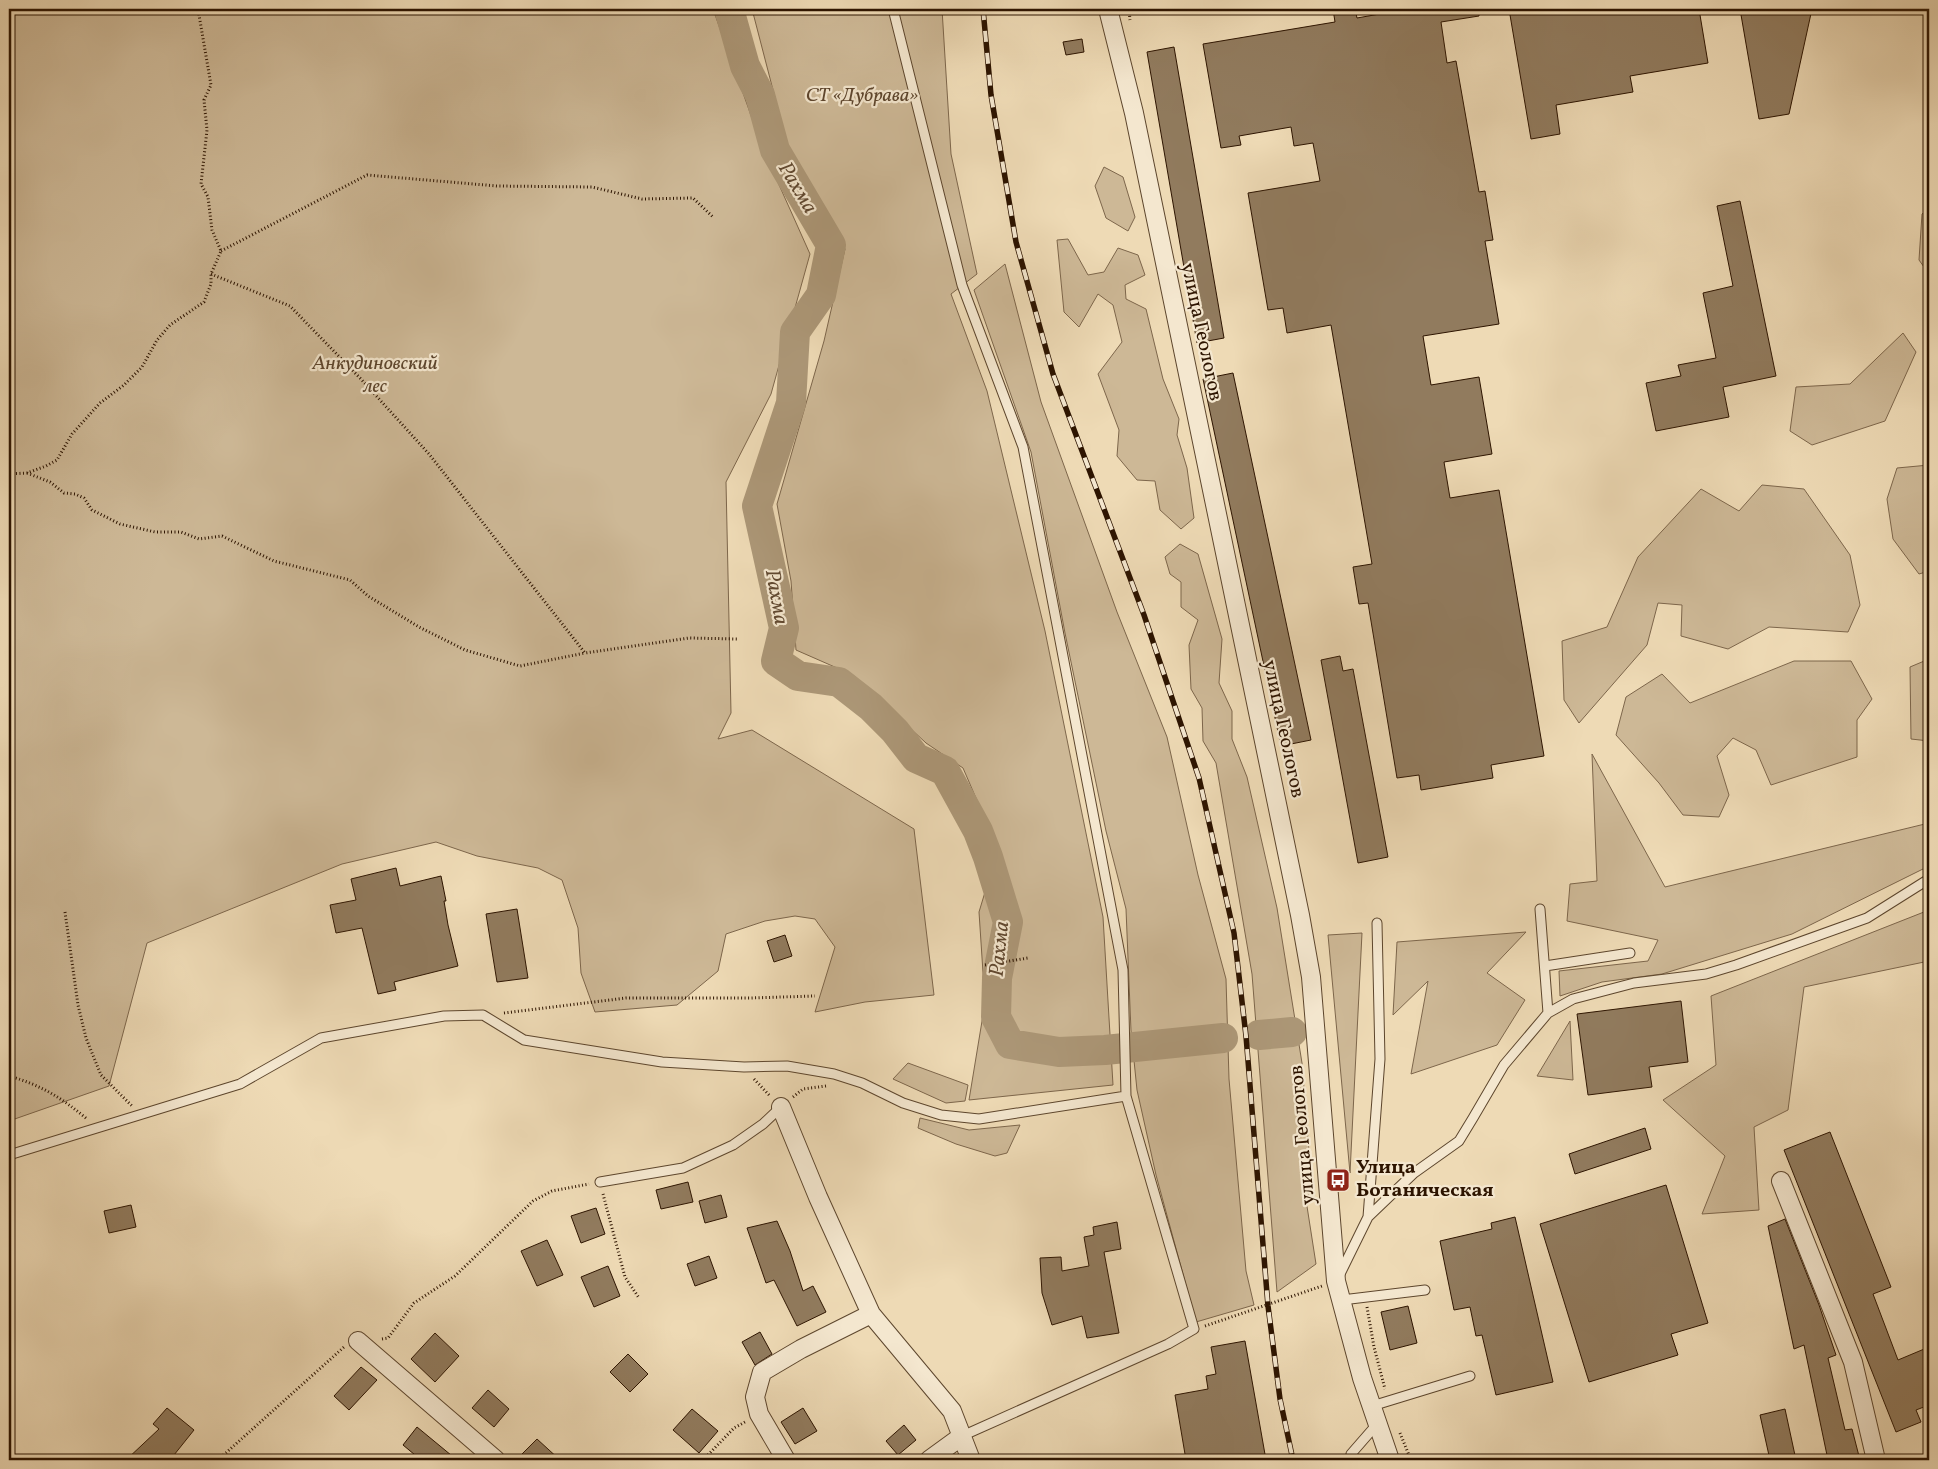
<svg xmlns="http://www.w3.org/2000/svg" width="1938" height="1469" font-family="Vollkorn,serif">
<rect width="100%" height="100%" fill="#eedab5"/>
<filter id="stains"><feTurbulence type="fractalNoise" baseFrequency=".004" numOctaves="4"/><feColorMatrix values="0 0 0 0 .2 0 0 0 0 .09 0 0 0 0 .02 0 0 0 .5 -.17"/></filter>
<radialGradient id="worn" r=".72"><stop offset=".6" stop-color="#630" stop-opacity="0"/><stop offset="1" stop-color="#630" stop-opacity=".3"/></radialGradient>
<path fill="#cdb896" stroke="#7d664b" d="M9 9H713L763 149 810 254 771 394 726 482 731 713 718 739 752 730 914 829 934 995 865 1002 815 1012 835 947 815 919 795 916 765 921 726 934 718 971 677 1005 595 1012 581 973 578 928 562 880 538 868 477 856 436 842 342 864 147 943 109 1086 9 1121Z
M752 9H942L951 154 977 274 951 294 987 391 1045 631 1103 917 1113 1085 969 1100 985 1003 979 912 998 849 963 768 926 743 853 675 796 650 791 581 777 504 824 341 845 249 787 144Z
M1104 167 1123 177 1135 217 1128 231 1106 218 1095 186Z
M1929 208V274L1919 260 1922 214Z
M1068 239 1088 275 1104 272 1118 248 1138 255 1145 275 1125 285 1126 299 1146 309 1163 379 1179 419 1177 435 1187 468 1194 518 1181 529 1160 510 1155 481 1137 480 1117 456 1119 430 1098 374 1122 342 1113 305 1098 294 1079 327 1064 312 1057 240Z
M1005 264 1041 402 1117 612 1167 737 1198 875 1226 979 1229 1079 1246 1271 1254 1305 1196 1322 1156 1175 1137 1090 1131 1031 1126 909 1106 831 1065 633 1031 452 974 290Z
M1903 333 1916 352 1885 421 1812 445 1790 431 1796 387 1850 384Z
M1929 465V571L1919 574 1893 539 1887 499 1897 468Z
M1762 485 1804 489 1850 555 1860 605 1848 632 1769 627 1728 649 1681 636 1682 605 1658 603 1647 645 1579 723 1564 700 1562 641 1607 627 1638 557 1701 489 1739 511Z
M1180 544 1198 554 1222 639 1219 683 1232 711V739L1247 777 1277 908 1302 1063 1312 1189 1306 1200 1316 1264 1277 1292 1252 974 1216 763 1203 741 1202 708 1191 689 1189 645 1198 620 1181 607V582L1170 574 1165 557Z
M1929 659V741L1911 739 1910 667Z
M1794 661H1851L1872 699 1857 720V757L1771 785 1756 750 1733 738 1717 756 1729 795 1719 817 1683 815 1659 783 1616 735 1626 697 1662 674 1690 703Z
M1592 754 1665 887 1929 823V866L1792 934 1662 974 1602 982 1560 996 1559 971 1648 961 1658 940 1567 921 1570 884 1597 881Z
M1929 910V961L1804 987 1788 1110 1754 1127 1759 1210 1702 1214 1725 1156 1663 1100 1716 1065 1711 996Z
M1526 932 1487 973 1525 1000 1497 1045 1411 1074 1428 981 1393 1015 1397 942Z
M1362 933 1350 1173 1328 935Z
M1570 1021 1573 1080 1537 1076Z
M908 1063 968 1085 965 1101 946 1103 893 1079Z
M920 1118 969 1130 1020 1125 1007 1153 995 1156 956 1144 918 1128Z"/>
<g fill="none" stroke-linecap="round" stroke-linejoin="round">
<path stroke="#ac9777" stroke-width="30" d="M729 9 745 66 760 95 775 150 831 245 821 295 795 332 791 403 757 506 784 628 776 661 798 676 839 682 871 707 895 731 916 758 945 771 978 831 988 857 1008 922 997 978 996 1017 1010 1044 1059 1052 1105 1050 1223 1038
M1259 1035 1292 1032"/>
</g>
<path fill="#917b5e" stroke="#2d1400" d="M1333 9H1355L1357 18 1391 12V9H1479V16L1441 22 1447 63 1456 61 1479 192 1485 191 1493 240 1485 241 1499 324 1423 336 1431 385 1479 377 1492 454 1444 462 1450 498 1499 490 1544 756 1491 765 1493 778 1421 790 1419 775 1397 778 1368 603 1359 604 1353 567 1372 564 1331 325 1287 333 1283 308 1268 310 1248 193 1320 181 1313 143 1294 146 1291 127 1239 136 1241 145 1221 148 1203 44 1335 22Z
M1509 9H1699L1708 63 1630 76 1633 92 1556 105 1560 134 1531 139Z
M1740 9H1812L1789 114 1759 119Z
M1082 39 1084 52 1066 55 1063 42Z
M1174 47 1224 338 1197 343 1147 52Z
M1740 201 1776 376 1723 387 1729 417 1656 431 1646 383 1681 376 1678 365 1716 358 1703 293 1733 286 1717 206Z
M1233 373 1311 740 1281 746 1203 379Z
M1340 656 1343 671 1353 669 1388 857 1358 863 1321 660Z
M396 868 400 886 441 876 446 901H444L448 925 458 966 394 982 396 990 378 994 362 928 336 933 330 905 356 900 351 879Z
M517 909 528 978 497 982 486 914Z
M785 935 792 956 774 962 767 941Z
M1681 1001 1688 1062 1649 1067 1652 1087 1588 1095 1577 1014Z
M1645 1128 1651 1149 1575 1174 1569 1154Z
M1830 1132 1891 1287 1873 1294 1898 1360 1929 1347V1405L1916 1410 1921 1422 1896 1432 1784 1150Z
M688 1182 693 1202 661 1209 656 1190Z
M1666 1185 1708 1323 1671 1334 1678 1355 1589 1382 1540 1224Z
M721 1195 727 1217 705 1223 699 1201Z
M131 1205 136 1227 109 1233 104 1211Z
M596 1208 605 1234 581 1243 571 1216Z
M1515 1217 1553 1382 1496 1395 1482 1335 1476 1336 1470 1307 1454 1310 1440 1241 1492 1229 1491 1223Z
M1785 1219 1819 1305 1836 1355 1828 1358 1845 1430 1852 1429 1860 1460H1828L1804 1345 1794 1349 1768 1226Z
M777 1221 790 1251 803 1291 813 1286 826 1312 797 1326 774 1280 766 1283 747 1228Z
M1117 1222 1121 1249 1104 1252 1119 1333 1087 1338 1082 1316 1052 1325 1042 1293 1040 1258 1061 1257 1062 1271 1089 1266 1084 1237 1094 1235 1093 1227Z
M547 1240 563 1275 537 1286 521 1251Z
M709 1256 717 1278 695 1286 687 1264Z
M608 1266 620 1296 594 1307 581 1277Z
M1408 1306 1417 1343 1390 1350 1381 1312Z
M760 1332 772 1354 755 1365 742 1342Z
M435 1333 459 1356 435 1382 411 1359Z
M1245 1341 1266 1460H1186L1175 1395 1208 1389 1206 1376 1216 1374 1211 1347Z
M628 1354 648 1374 630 1392 610 1372Z
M361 1367 377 1380 349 1410 334 1396Z
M488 1390 509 1409 494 1427 472 1408Z
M167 1408 194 1430 170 1460H126L159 1429 153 1424Z
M803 1408 817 1431 795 1444 781 1422Z
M692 1409 718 1431 699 1453 673 1430Z
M1785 1409 1796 1460H1770L1760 1415Z
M904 1425 916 1440 898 1455 886 1441Z
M417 1427 457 1460H421L403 1445Z
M537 1439 560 1460H516Z"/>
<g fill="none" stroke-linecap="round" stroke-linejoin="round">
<g stroke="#5d462d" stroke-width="11">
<path id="lane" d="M893 9 962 285 1023 447 1123 970 1126 1096 1194 1329 1168 1344 962 1436
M1540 909 1548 1013
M1545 966 1630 953
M9 1155 240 1084 321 1038 444 1016 483 1015 524 1040 662 1062 744 1067 787 1066 834 1074 862 1083 903 1103 941 1115 979 1119 1126 1096
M600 1182 683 1168 733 1145 763 1124 781 1107
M1368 1217 1380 1059 1377 923
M1339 1276 1368 1217 1414 1173 1459 1141 1473 1118 1504 1065 1548 1013 1573 999 1634 983 1706 974 1736 965 1867 918 1929 879
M1342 1300 1425 1290
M1372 1406 1470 1376
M1353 1460 1351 1454 1378 1423"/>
</g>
<g stroke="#5d462d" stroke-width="20">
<path id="street" d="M1108 9 1134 113 1300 915 1311 977 1336 1281 1362 1378 1390 1460
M781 1107 818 1197 871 1314 952 1411 971 1460
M1781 1181 1853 1362 1876 1460
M358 1341 496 1460
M786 1460 759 1414 755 1397 762 1372 801 1349 871 1314
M929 1460 962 1436"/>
</g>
<path stroke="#2d1400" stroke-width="3" stroke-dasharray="1 2.5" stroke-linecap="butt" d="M1129 9 1130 20
M221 251 367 175 497 186 592 187 642 199 693 198 714 218
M211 274 290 306 360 378 429 454 585 653 689 638 738 639
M27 473 50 482 64 493 75 494 84 498 92 510 120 524 155 532H181L199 539 222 536 274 561 350 580 368 596 419 627 465 650 520 666 585 653
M9 474 27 473 46 466 57 460 72 434 100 403 124 385 142 367 157 340 170 325 204 302 211 284V274L221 251 212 230 208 197 201 184 207 130 204 100 211 85 198 9
M65 912 78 1005 86 1038 101 1075 132 1106
M985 965 1028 958
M504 1013 626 998H750L815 996
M9 1076C41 1085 62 1098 87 1119
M754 1079 770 1096
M793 1097 803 1089 826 1086
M603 1194 625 1277 639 1298
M1367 1307 1374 1347 1385 1389
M1205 1326 1322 1286
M382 1339 388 1338 414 1303 455 1276 533 1201 552 1191 589 1184
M1400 1433 1411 1460
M218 1460 344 1347
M703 1460 734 1428 745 1422"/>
<use href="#lane" stroke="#f4e7cf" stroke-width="9"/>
<use href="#street" stroke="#f4e7cf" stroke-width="18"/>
<g stroke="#2d1400" stroke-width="5.5">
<path id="rail" d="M983 9 991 95 1016 242 1053 374 1144 615 1199 778 1234 933 1246 1036 1268 1306 1280 1399 1293 1460"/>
</g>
<use href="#rail" stroke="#f4e7cf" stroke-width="4" stroke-dasharray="11" stroke-linecap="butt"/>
</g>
<defs>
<g id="bus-square" transform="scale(1.25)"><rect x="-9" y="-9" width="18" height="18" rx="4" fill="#8f2418" stroke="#f4e7cf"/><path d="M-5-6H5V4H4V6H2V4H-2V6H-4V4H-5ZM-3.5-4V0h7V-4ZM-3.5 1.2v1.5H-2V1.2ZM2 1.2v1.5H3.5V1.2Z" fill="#fff"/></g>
</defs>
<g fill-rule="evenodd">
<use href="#bus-square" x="1338" y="1180"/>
</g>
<g text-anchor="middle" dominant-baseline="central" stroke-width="4.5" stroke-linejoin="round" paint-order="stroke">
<g font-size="20" font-style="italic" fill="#5d452d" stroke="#f4e7cf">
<text x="862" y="96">СТ «Дубрава»</text>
<text x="375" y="364">Анкудиновский<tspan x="375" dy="23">лес</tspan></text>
</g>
<g font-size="20" fill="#2d1400" stroke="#f4e7cf">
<text transform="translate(1201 332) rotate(78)">улица Геологов</text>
<text transform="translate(1283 729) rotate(78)">улица Геологов</text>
<text transform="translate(1303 1135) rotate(-95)">улица Геологов</text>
</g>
<g font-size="20" font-weight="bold" fill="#2d1400" stroke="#f4e7cf" text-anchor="start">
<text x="1356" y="1168">Улица<tspan x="1356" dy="23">Ботаническая</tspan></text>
</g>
<g font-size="21" font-style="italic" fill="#604830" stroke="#f4e7cf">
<text transform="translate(797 188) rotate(59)">Рахма</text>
<text transform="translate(776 597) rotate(80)">Рахма</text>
<text transform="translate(1000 949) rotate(-84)">Рахма</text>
</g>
</g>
<rect width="1938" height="1469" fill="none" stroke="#eedab5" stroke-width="30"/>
<rect x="10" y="10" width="1918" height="1449" fill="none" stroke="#2d1400" stroke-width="2.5"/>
<rect x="15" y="15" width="1908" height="1439" fill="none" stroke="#2d1400"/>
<rect width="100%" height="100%" filter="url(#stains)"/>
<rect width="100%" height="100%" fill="url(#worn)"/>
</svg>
